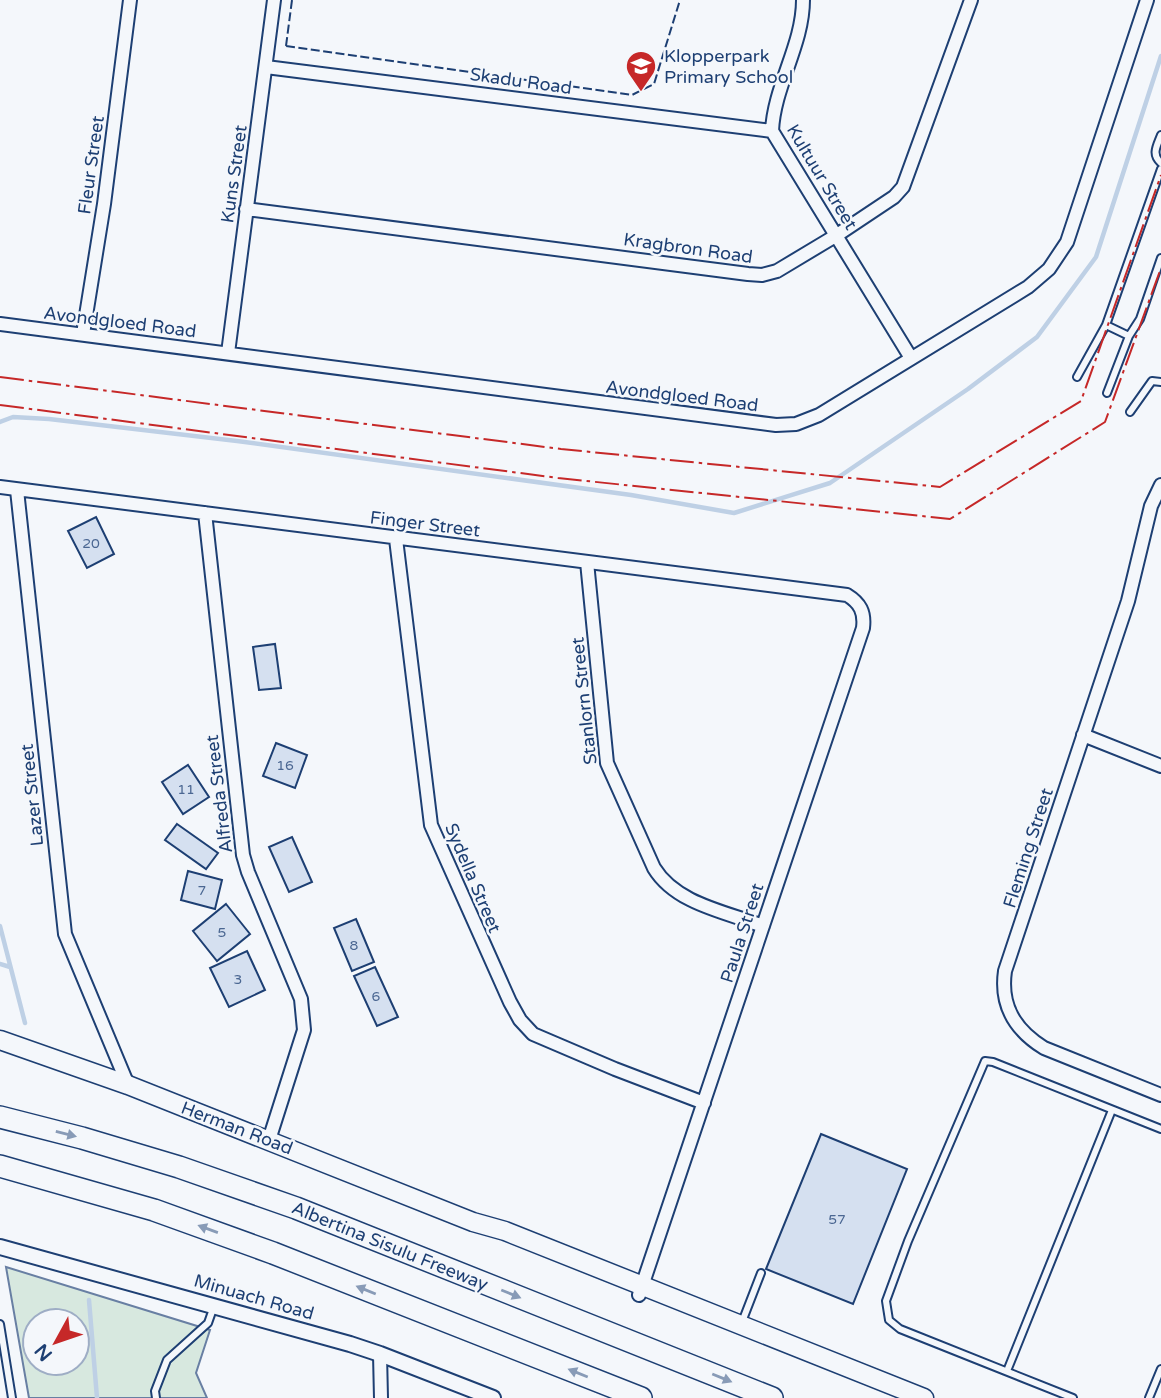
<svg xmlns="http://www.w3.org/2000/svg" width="1161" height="1398" font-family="'Varela Round',sans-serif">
<rect width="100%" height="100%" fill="#f4f7fb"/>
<path fill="#d7e8df" stroke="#687fa3" stroke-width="2" fill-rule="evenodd" d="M6 1267 210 1330 196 1373 207 1398H29ZM35 1321H77V1363H35Z"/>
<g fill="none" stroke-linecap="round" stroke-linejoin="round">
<path stroke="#bed0e5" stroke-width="4.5" d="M0 422 13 417 49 419 237 441 631 495 734 513 830 483 968 389 1037 337 1096 257 1161 56
M0 926 25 1023
M0 964 10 967
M89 1300 97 1398"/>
</g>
<path fill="#d5e0f0" stroke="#1d3f73" stroke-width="2" d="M96 517 114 554 87 568 68 531Z
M275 644 281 688 259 690 253 647Z
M276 743 307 755 295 788 263 776Z
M188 765 209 797 183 814 162 782Z
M177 824 218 853 206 869 165 840Z
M292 837 312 882 289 892 269 847Z
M188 871 222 880 215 909 181 900Z
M226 904 250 934 217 961 193 931Z
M356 919 374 962 352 971 334 928Z
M247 951 265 990 229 1007 210 968Z
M375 967 398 1017 377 1026 354 976Z
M821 1134 907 1169 853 1304 766 1269Z"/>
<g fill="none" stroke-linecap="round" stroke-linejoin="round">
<g stroke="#1d3f73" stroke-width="10">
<path id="service" d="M1161 135C1157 146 1151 154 1161 163
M1106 325 1129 336
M1077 377 1106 325 1161 169
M1107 393 1129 336 1140 319 1161 258
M1130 412 1152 381 1161 382
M742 1322 761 1273
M0 1324 12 1398
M1007 1371 1112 1110
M156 1398 155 1391 167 1360 208 1323 214 1306
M1073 1398 900 1329 889 1320 886 1301 908 1241 985 1061 993 1062 1161 1129
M1149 1398 1161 1369"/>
</g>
<g stroke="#1d3f73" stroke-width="16">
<path id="minor" d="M803 0C803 45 774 86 772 131L911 358
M266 67 772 131
M246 209 748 274 762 275 777 271 837 235 894 197 903 187 971 0
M0 324 776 425 796 424 819 415 1028 287 1049 269 1067 242 1147 0
M83 334 104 204 130 0
M228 353 274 0
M1161 485 1151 506 1128 601 1005 971C1000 1006 1015 1030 1044 1048L1161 1095
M0 487 847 595C860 603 865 612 863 628L639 1295
M17 490 65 934 128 1085
M205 513 243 855 248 872 301 999 304 1030 269 1140
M396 539 431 825 510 1002 520 1020 533 1034 615 1069 704 1103
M587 562 607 763 654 868C676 904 726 912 763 926
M1083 735 1161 766
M380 1354 381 1398"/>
</g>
<g stroke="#1d3f73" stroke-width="18">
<path id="tertiary" d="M0 1247 350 1344 380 1354 493 1398"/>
</g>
<g stroke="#1d3f73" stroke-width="21">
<path id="secondary" d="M0 1040 128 1085 473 1222 505 1231 924 1398"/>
</g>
<g stroke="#1d3f73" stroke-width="24">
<path id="motorway" d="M0 1117 82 1138 179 1167 296 1208 772 1398
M0 1166 154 1210 273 1253 641 1398"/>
</g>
<use href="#service" stroke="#f4f7fb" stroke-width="6"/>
<use href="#minor" stroke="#f4f7fb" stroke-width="12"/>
<use href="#tertiary" stroke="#f4f7fb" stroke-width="14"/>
<use href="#secondary" stroke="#f4f7fb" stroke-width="18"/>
<use href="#motorway" stroke="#f4f7fb" stroke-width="21"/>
<path stroke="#1d3f73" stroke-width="2" stroke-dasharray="9 3.5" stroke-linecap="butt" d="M286 46 632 95 654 84 680 0
M286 46 292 0"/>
<path stroke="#c62828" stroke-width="2" stroke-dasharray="24 5 3.5 5" stroke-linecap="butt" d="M0 377 561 449 940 487 1081 401 1161 175
M0 405 558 478 950 519 1105 422 1161 268"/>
</g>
<defs><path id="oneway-solid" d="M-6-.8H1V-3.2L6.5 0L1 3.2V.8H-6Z" transform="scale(1.75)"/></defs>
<g fill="#889bb7">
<use href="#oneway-solid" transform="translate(66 1134) rotate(14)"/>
<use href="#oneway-solid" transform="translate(208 1229) rotate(-160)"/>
<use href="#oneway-solid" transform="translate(366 1290) rotate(-158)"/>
<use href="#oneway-solid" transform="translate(511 1294) rotate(22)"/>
<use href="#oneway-solid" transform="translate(578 1373) rotate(-158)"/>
<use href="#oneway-solid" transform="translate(722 1378) rotate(22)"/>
</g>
<defs>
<g id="school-pin" transform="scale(1.575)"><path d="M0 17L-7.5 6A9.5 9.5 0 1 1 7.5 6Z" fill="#c62828" stroke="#f4f7fb"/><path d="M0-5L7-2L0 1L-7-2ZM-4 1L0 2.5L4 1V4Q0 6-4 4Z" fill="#fff"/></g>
</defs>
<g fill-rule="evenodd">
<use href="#school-pin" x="641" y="66"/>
</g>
<g text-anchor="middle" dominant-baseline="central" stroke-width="5" stroke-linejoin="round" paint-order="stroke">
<g font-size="14" fill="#4b6792">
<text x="91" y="543">20</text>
<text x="285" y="765">16</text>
<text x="186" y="789">11</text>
<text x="202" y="890">7</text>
<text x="222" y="932">5</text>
<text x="354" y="945">8</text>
<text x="238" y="979">3</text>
<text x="376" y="996">6</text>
<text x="837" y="1219">57</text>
</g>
<g font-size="18" fill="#1d3f73" stroke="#f4f7fb" text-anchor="start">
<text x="664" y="56">Klopperpark<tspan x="664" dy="21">Primary School</tspan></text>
</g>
<g font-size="18" fill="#1d3f73" stroke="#f4f7fb">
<text transform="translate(521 81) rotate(8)">Skadu Road</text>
<text transform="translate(91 165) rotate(-82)">Fleur Street</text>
<text transform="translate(234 174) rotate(-82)">Kuns Street</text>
<text transform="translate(822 177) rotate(59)">Kultuur Street</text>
<text transform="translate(688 248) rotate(8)">Kragbron Road</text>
<text transform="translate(120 322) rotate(7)">Avondgloed Road</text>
<text transform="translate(682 396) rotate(7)">Avondgloed Road</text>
<text transform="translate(425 524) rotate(7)">Finger Street</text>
<text transform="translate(584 701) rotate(-96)">Stanlorn Street</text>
<text transform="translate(219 794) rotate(-97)">Alfreda Street</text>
<text transform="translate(32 795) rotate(-96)">Lazer Street</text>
<text transform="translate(1028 848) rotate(-72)">Fleming Street</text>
<text transform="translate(473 878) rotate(67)">Sydella Street</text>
<text transform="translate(742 933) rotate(-72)">Paula Street</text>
<text transform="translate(237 1128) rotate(21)">Herman Road</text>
<text transform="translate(390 1246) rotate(22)">Albertina Sisulu Freeway</text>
<text transform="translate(254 1297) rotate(16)">Minuach Road</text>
</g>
</g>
<g transform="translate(56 1342) rotate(230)"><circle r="33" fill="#f4f7fb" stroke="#9eadc5" stroke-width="2"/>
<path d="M0-5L12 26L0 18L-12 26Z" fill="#c62828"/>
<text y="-10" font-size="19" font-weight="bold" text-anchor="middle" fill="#1d3f73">N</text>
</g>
</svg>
